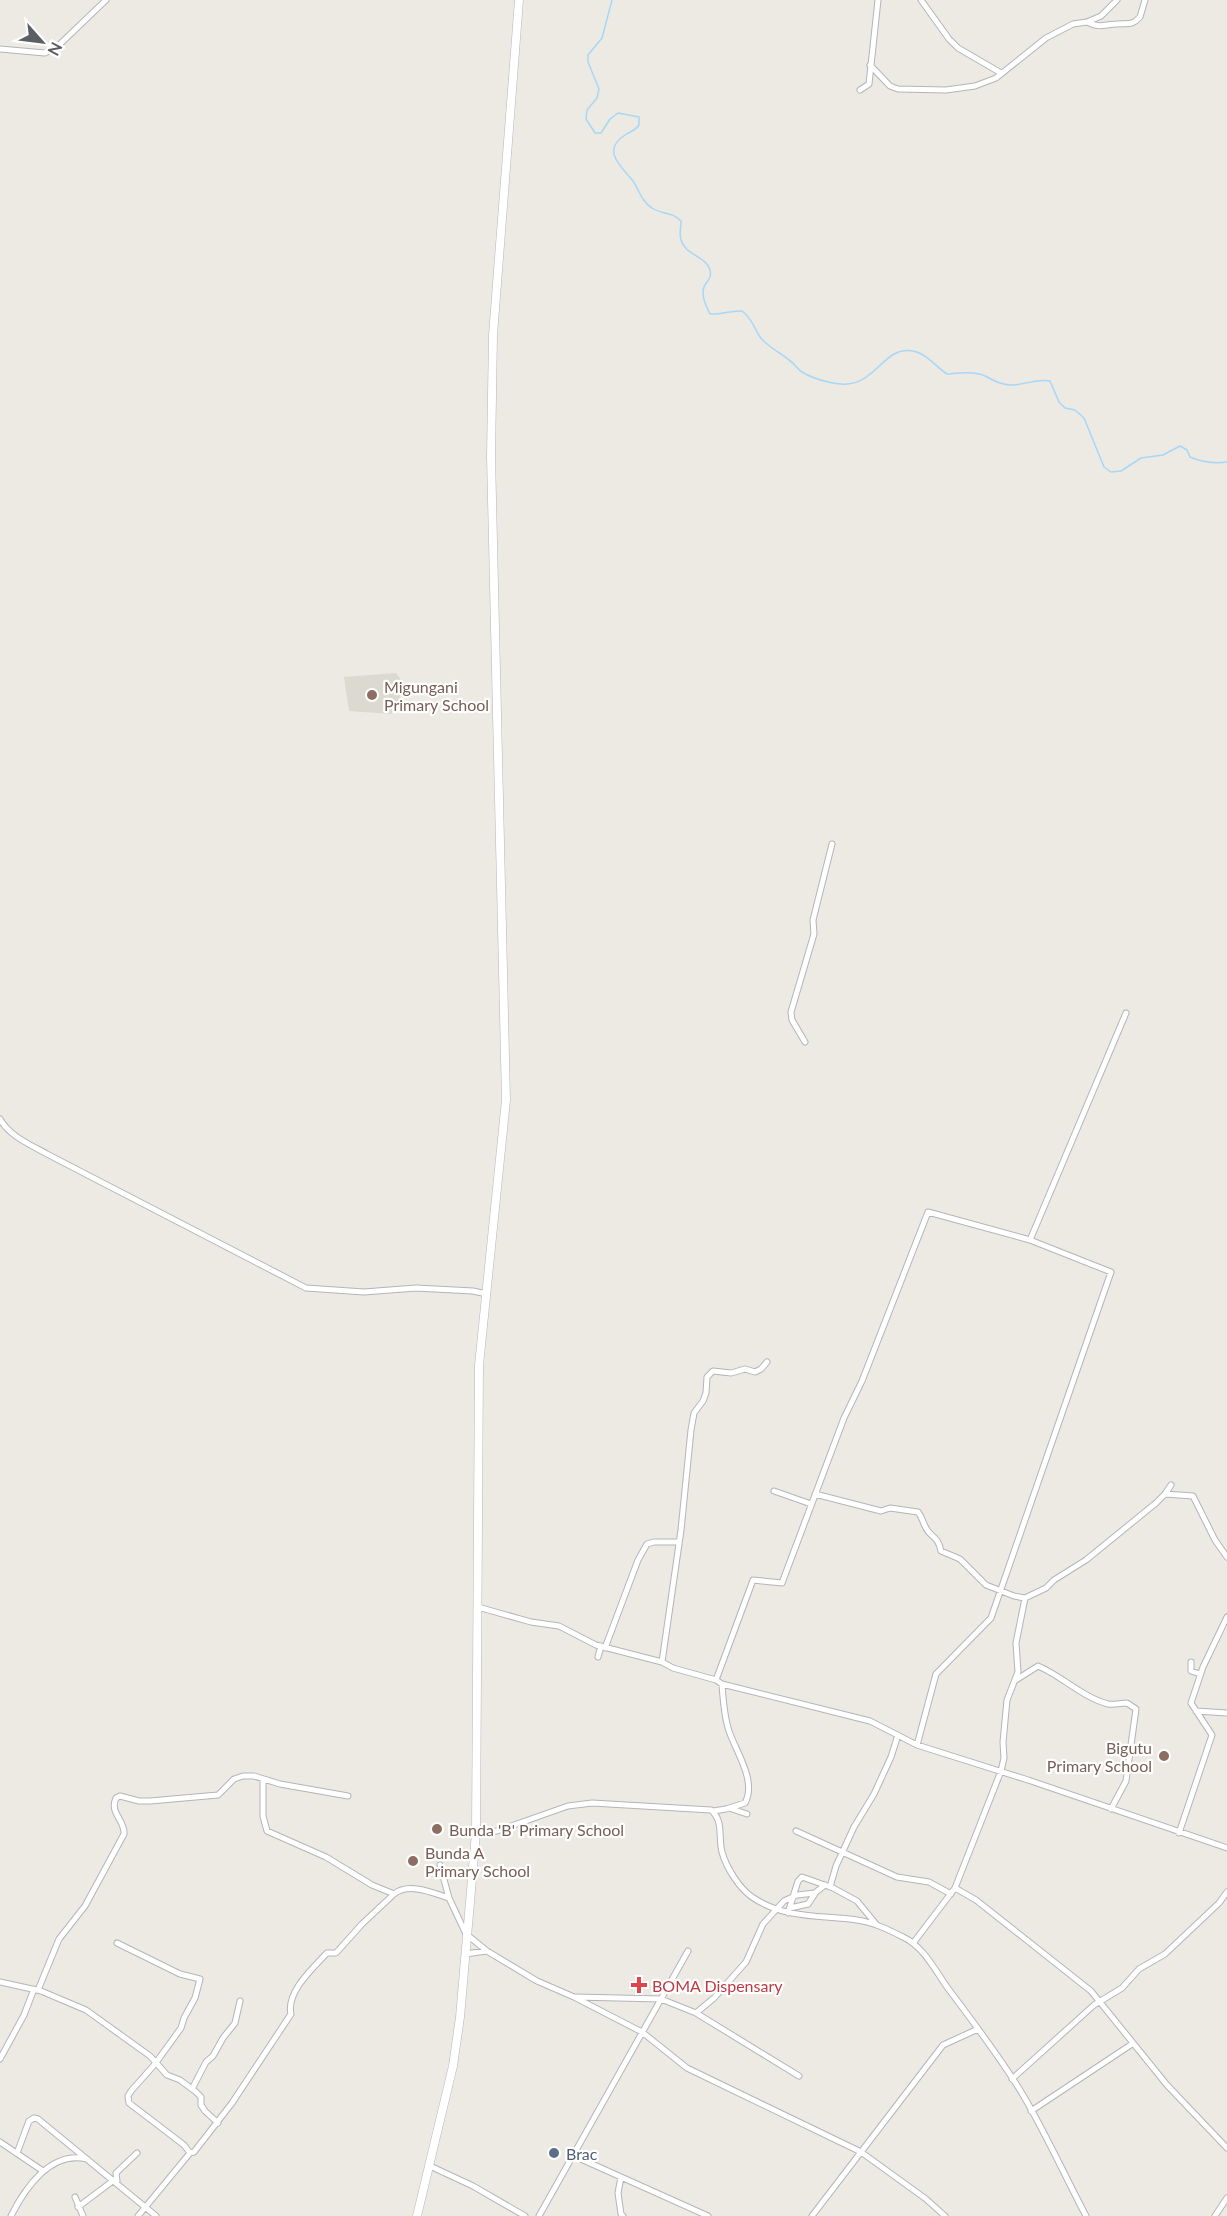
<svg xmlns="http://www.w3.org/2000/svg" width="1227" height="2216" font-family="Lato,sans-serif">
<rect width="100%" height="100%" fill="#eceae2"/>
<path fill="#dcd9d1" d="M396 673 404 684 399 700 391 714 349 711 344 677Z"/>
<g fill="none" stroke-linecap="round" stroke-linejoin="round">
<path stroke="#a7d7f8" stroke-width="1.5" d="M612 0 602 38 588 55V62L599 89 597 98 587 110 586 119 595 133H601L610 119 618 113 639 117V125C635 131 631 131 625 135 600 151 623 168 633 181 639 190 642 202 652 208 662 215 672 211 681 221 681 227 679 235 681 240 685 255 706 256 710 270 712 279 707 280 704 287 701 296 706 306 710 314 721 315 731 310 742 311 752 318 754 328 760 337 768 347 779 352 789 360 794 363 797 369 802 372 810 377 820 380 828 382 877 395 879 345 913 351 926 353 936 367 947 374 959 373 974 371 985 376 995 381 1001 385 1012 385 1025 385 1037 378 1050 381L1059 402 1065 408 1075 410 1084 418 1104 467 1111 472 1121 471 1141 458 1163 455 1180 446 1187 450 1190 457C1202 462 1214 464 1227 462"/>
<g stroke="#b3b5b9" stroke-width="7">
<path id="street" d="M921 0 949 39 958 48 1001 73
M1087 22C1102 29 1104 24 1117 24 1128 23 1132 26 1140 17L1145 0
M0 49 45 53 58 46 106 0
M870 65 890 86 898 89 946 90 975 86 996 78 1046 38 1073 24 1087 22 1101 16 1117 0
M860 90 869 84 878 0
M805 1042 792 1020 791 1012 814 934 813 920 832 844
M0 1119C9 1136 31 1145 47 1154L306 1288 364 1292 416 1288 473 1291 487 1294
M774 1491 811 1504
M815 1494 881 1511 890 1508 918 1512C922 1517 922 1520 925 1526 929 1537 938 1535 941 1551L960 1559 986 1585 1014 1596 1025 1598
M1165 1494 1193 1496 1215 1540 1227 1557
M478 1607 531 1622 559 1626 596 1645 662 1662 673 1668 716 1680 722 1684 870 1721 917 1745 1028 1780 1227 1848
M605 1648 638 1560 647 1544 654 1542H679
M598 1657 601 1646
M662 1662 681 1530 691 1430 694 1413 703 1401 706 1393 707 1377 713 1371 731 1373 745 1369 755 1372 761 1369 767 1362
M1191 1662V1671L1200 1674
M716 1680 753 1580 782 1583 844 1418 862 1381 928 1212 1030 1240
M1016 1680 1038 1666C1062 1676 1082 1697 1108 1704 1114 1705 1121 1703 1127 1703L1136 1709 1126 1781 1111 1809
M1196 1711 1227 1713
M917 1745 936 1674 991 1618 1111 1272 1030 1240 1126 1013
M263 1779V1816L267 1831 326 1857 372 1885 394 1894
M732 1809 747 1814
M713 1811 726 1809 745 1803C757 1781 736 1752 729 1731 724 1716 723 1699 722 1684
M796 1831 897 1877 929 1882 951 1894
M476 1833 497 1831 568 1806 592 1803 711 1810C724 1821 718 1837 722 1852 726 1867 739 1888 752 1897 784 1919 820 1915 857 1920 873 1922 889 1930 903 1937 923 1946 935 1970 947 1987 973 2022 1001 2058 1023 2095 1046 2134 1065 2176 1086 2216
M1179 1833 1212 1735 1191 1703 1203 1667 1227 1617
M440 1865 449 1898
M830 1887 836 1866 854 1827 874 1794 891 1757 898 1735
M955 1888 976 1900 1091 1991 1167 2085 1227 2148
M790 1908 808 1904 816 1892 825 1885
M788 1913 798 1881 802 1877 833 1888 857 1901 876 1924
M914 1942 955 1888 1001 1771 1004 1758 1003 1742 1007 1700 1018 1672 1016 1643 1025 1598 1046 1588 1054 1580 1086 1560 1156 1503 1165 1494 1171 1485
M117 1943 180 1974 200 1979 195 1998 184 2018 181 2028 155 2064 131 2091 128 2096 129 2103 184 2145 190 2153
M465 1954 487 1951
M0 1982 41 1991 86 2010 150 2056 167 2075 180 2080 196 2092 201 2097V2105L205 2111 218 2123
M38 1990 59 1939 85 1906 124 1834C125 1820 109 1813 116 1798L120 1796 139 1801H150L218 1795 234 1779 243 1776H254L280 1784 348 1796
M575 1997 661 1999 696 2013 714 1998 746 1962 763 1924 784 1901 797 1895 815 1893
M696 2013 799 2076
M0 2059 24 2015 34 1989
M1012 2079 1094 2005 1122 1988 1139 1969 1165 1954 1219 1903 1227 1892
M192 2089 206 2062 213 2056 223 2038 235 2023 240 2001
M1031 2111 1132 2044
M0 2142 43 2171
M17 2153 29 2121 34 2118 38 2119 156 2216
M572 2155 708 2216
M430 2166 473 2186 525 2216
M621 2177 618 2193 621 2214 623 2216
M117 2181 116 2173 137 2153
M75 2197 83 2216
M78 2207 114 2180
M11 2216C25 2188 51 2150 87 2159
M138 2216 190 2153 194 2152 232 2103 291 2014C286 1992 313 1968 327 1953H336L362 1924 394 1894C409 1882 433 1893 449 1898L466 1934 487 1951 537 1981 574 1997 642 2032 687 2068 861 2152 926 2199 945 2216
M539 2216 688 1951
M812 2216 943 2045 978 2029
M1215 2216 1227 2198"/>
</g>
<g stroke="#b4b7bc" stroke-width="9">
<path id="secondary" d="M417 2216 453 2066 460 2017 476 1833 479 1365 506 1100 491 456 493 335 519 0"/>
</g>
<use href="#street" stroke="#fff" stroke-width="5"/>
<use href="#secondary" stroke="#fff" stroke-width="8"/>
</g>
<g fill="#8d6e63" stroke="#fff" stroke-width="2">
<circle cx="372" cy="695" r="6"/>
<circle cx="1164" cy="1756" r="6"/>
<circle cx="437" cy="1829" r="6"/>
<circle cx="413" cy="1861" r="6"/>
</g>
<path fill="#e0444e" stroke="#fff" stroke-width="2" d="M636 1976h6v6h6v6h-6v6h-6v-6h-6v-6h6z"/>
<circle fill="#5c6f8a" stroke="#fff" stroke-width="2" cx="554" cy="2153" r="6"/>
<g text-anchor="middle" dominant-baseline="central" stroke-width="4.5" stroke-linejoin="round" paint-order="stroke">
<g font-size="16" fill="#785e54" stroke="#fff" text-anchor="start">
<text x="384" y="686">Migungani<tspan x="384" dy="18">Primary School</tspan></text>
<text x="1152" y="1747" text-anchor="end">Bigutu<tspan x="1152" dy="18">Primary School</tspan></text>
<text x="449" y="1829">Bunda 'B' Primary School</text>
<text x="425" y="1852">Bunda A<tspan x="425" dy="18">Primary School</tspan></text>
</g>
<g font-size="16" fill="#be3a42" stroke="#fff" text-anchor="start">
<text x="652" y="1985">BOMA Dispensary</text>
</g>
<g font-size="16" fill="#4e5e75" stroke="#fff" text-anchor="start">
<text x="566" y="2153">Brac</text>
</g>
</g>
<g transform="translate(42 42) rotate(118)" stroke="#ffffff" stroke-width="4.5" paint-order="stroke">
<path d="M0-4.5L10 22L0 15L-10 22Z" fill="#5b5e62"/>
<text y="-9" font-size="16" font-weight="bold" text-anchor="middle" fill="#5b5e62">N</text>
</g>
</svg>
